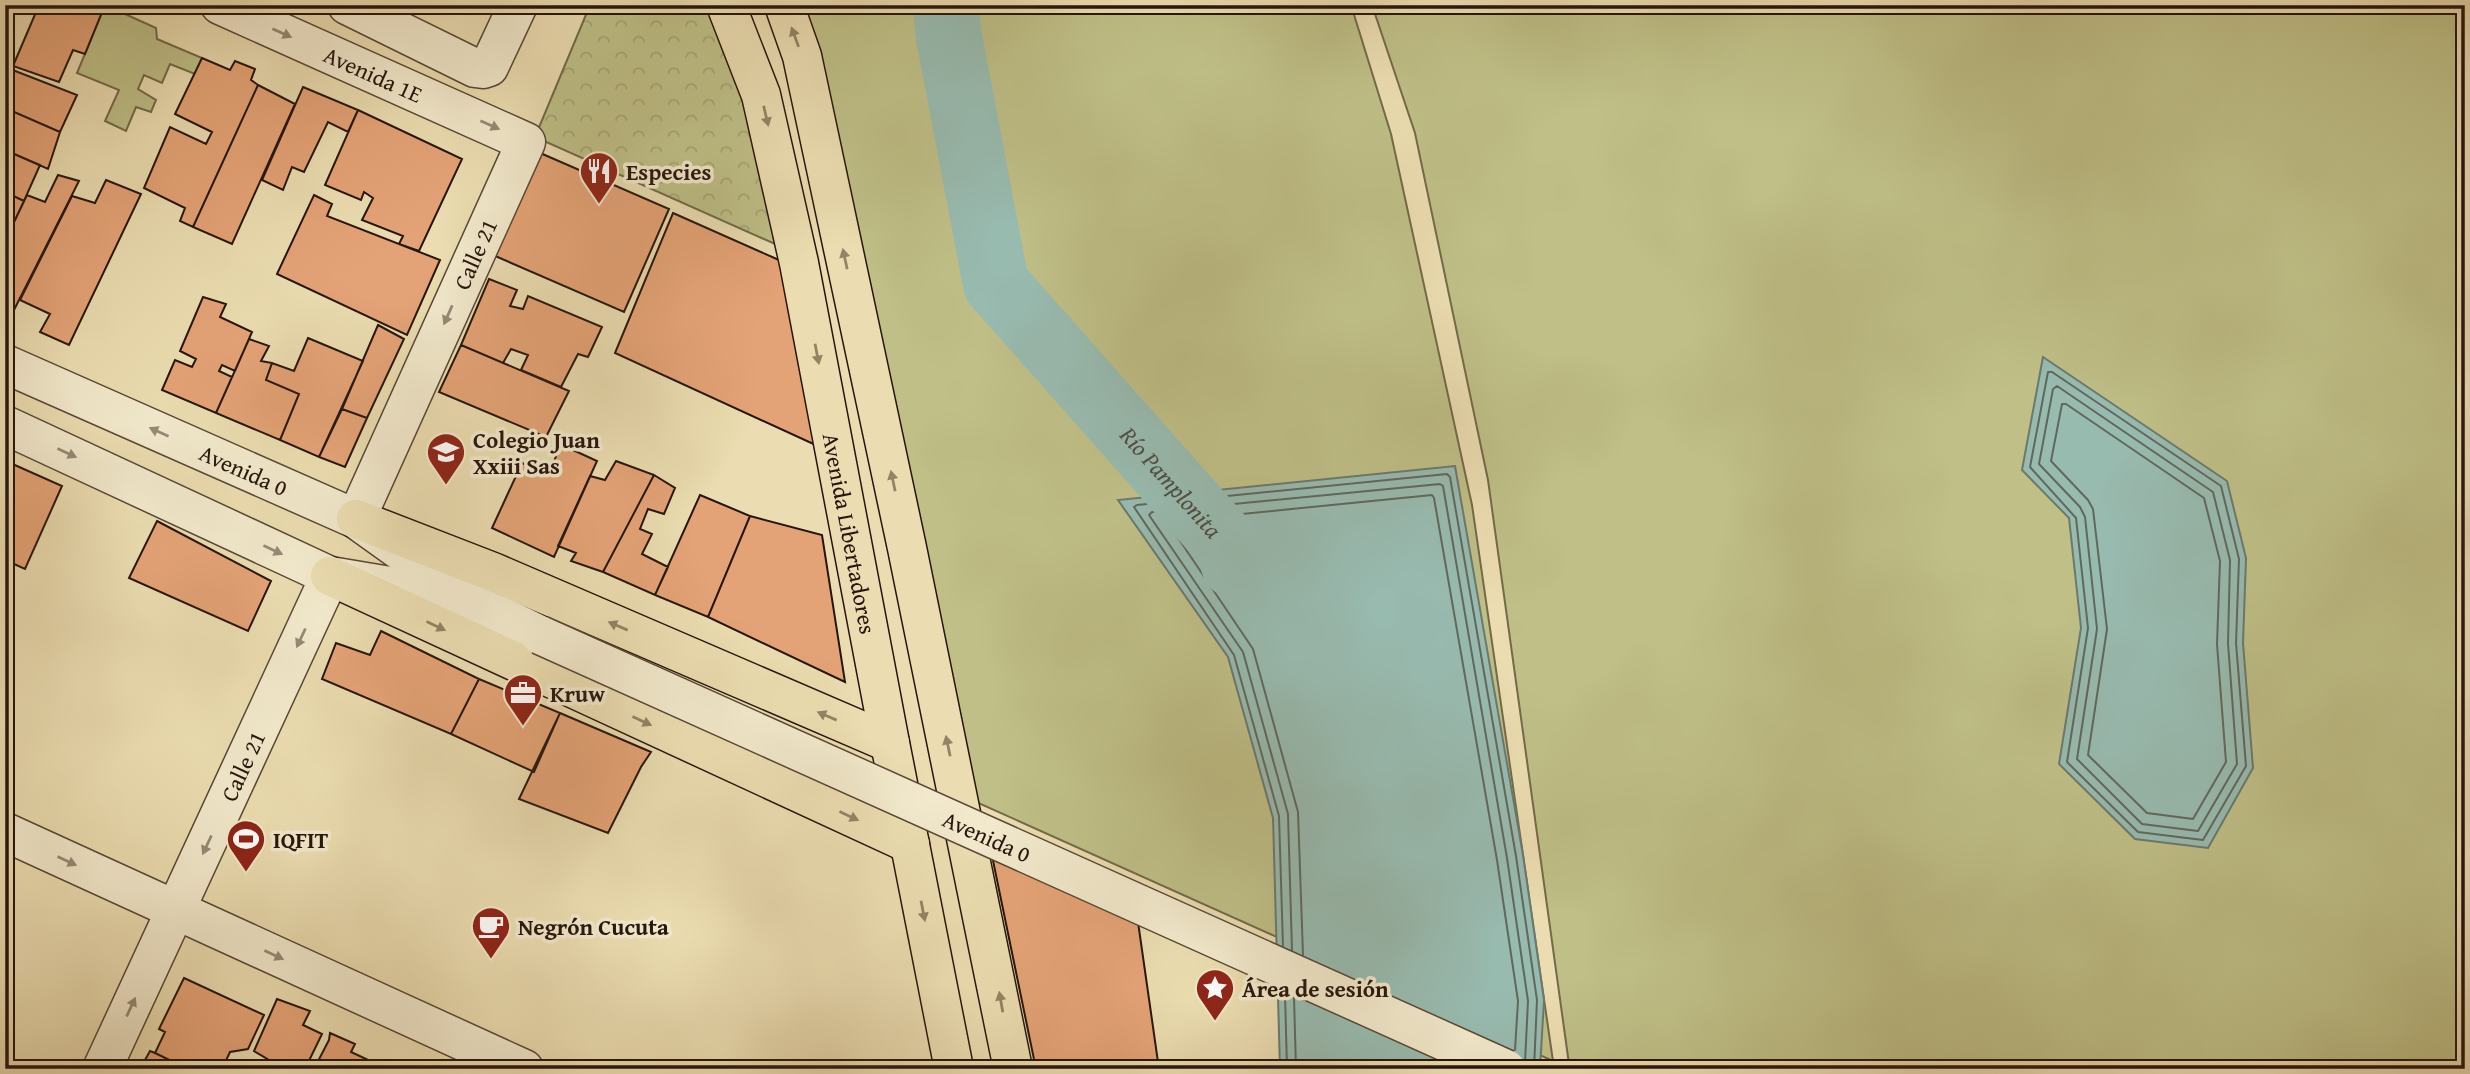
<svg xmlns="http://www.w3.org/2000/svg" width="2470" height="1074" font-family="'Gentium Book Plus',serif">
<defs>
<pattern id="park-crowns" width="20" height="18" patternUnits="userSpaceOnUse" patternTransform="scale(1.75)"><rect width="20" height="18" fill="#bfbf87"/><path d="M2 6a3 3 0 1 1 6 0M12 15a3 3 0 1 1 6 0" fill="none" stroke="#a4a373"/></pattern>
</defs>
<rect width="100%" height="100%" fill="#ebddb1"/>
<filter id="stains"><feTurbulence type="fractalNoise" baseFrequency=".00286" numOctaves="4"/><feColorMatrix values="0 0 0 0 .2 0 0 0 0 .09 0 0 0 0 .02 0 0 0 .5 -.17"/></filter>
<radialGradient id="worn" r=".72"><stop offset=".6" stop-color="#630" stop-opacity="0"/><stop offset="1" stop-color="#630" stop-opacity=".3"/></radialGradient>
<path fill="#bfbf87" stroke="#736a4a" stroke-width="2" d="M105 5 156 28 157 39 202 58 195 74 170 64 162 83 144 75 138 89 156 100 151 112 136 107 126 131 105 121 119 90 77 73Z
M802 5H1351L1391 134 1472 505 1553 1061 974 801Z
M1372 5H2465V1069H1579L1569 1064 1488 480 1415 133Z"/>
<path fill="url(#park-crowns)" stroke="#736a4a" stroke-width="2" d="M590 5H717L784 248 535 137Z"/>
<path fill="#98bbb0" stroke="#6b796f" stroke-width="2" d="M2043 357 2227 481 2246 558 2243 643 2253 768 2208 848 2135 839 2059 764 2081 628 2069 518 2022 470Z
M1455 466 1523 855 1544 1000 1540 1069H1280L1273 818 1228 657 1118 500Z"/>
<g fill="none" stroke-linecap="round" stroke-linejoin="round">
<path stroke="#60685e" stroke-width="2" d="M2048 372H2052L2221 486 2239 559 2236 643 2246 766 2203 840 2138 832 2067 762 2088 628 2076 518 2030 467Z
M2057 386 2213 492 2230 560 2228 643 2237 764 2198 831 2142 824 2077 759 2097 629 2085 517 2080 507 2039 464 2053 389Z
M2062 404H2066L2204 498 2220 561 2217 644 2226 762 2193 819 2147 813 2088 755 2107 629 2093 509 2088 500 2051 461Z
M1283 946 1279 816 1234 655 1134 507 1137 505 1447 474 1450 477 1516 856 1537 1000 1534 1069
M1292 950 1288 814 1243 652 1149 515 1152 512 1440 484 1443 486 1507 858 1528 1001 1525 1062
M1303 955 1298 812 1253 649 1168 523 1171 521 1432 495 1434 498 1497 860 1518 1001 1515 1050
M1285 993 1287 1069
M1294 997 1296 1069"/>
<path stroke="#98bbb0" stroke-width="66" id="s1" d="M946 5 949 37 996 284 1229 547 1234 565"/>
</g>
<path fill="#e4a376" stroke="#27150d" stroke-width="2" d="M39 5H105L85 54 73 50 59 82 13 66Z
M202 58 230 70 235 61 255 69 251 80 258 85 193 227 180 221 185 208 144 188 170 127 206 144 212 132 175 114Z
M5 67 77 95 60 132 5 108Z
M258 85 295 104 232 244 193 227Z
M303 87 358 110 348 132 328 122 304 172 292 167 283 190 262 180Z
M5 108 60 132 48 169 5 150Z
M358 110 462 159 419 251 399 244 403 236 362 220 373 198 364 192 361 200 325 185Z
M531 149 669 209 624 312 486 252Z
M5 150 40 165 24 201 5 192Z
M58 175 79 181 14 310 5 307V241L27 195 45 202Z
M106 180 141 194 69 345 40 332 50 314 20 300 72 196 95 203Z
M5 192 24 201 5 241Z
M314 195 332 204 327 216 440 260 407 335 277 274Z
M673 213 788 264 820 447 615 353Z
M489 279 517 290 510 306 523 309 528 296 602 327 588 357 578 354 561 387 521 370 528 355 511 349 503 363 461 345Z
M203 297 226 304 220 317 252 332 235 371 222 365 219 371 232 377 216 413 162 390 175 360 192 367 196 359 180 351Z
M378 325 404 339 367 418 342 409Z
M308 338 363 361 319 457 280 440 299 394 266 380 272 363 294 371Z
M249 339 269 346 261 361 272 363 266 380 299 394 280 440 216 413Z
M461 345 569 391 546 437 439 392Z
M342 409 367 418 345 467 319 457Z
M560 444 597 461 554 557 492 528 522 463 550 474Z
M616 461 654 475 603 572 571 561 576 553 558 546 590 476 605 480Z
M8 462 62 486 25 569 5 560V470Z
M654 475 675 488 664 514 648 509 640 529 652 534 642 554 668 567 655 595 603 572Z
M700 495 750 516 708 617 655 595Z
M750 516 822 535 845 682 708 617Z
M157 521 271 581 248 631 129 578Z
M381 631 479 679 451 734 322 679 336 643 370 655Z
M479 679 560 713 534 772 451 734Z
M560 713 651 752 641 767 608 833 519 799Z
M991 851 1137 915 1159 1069H1036Z
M184 978 264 1015 248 1049 230 1052 222 1069H188L155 1053 165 1032 159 1029Z
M277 999 310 1011 303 1025 322 1034 305 1069H272L274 1063 254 1051Z
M330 1033 355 1044 351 1052 377 1064 375 1069H314L329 1040Z
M150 1051 155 1053 188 1069H140Z"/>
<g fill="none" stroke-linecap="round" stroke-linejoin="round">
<g stroke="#584736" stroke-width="41">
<g id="minor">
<path id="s2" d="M220 5 526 142 356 519"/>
<path d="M347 5 475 68 483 69 489 67 518 5"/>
<path id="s3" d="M5 364 356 519 469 600 540 635"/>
<path d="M5 425 330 576 461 598"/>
<path d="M5 832 524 1069"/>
<path id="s4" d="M102 1069 330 576"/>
</g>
</g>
<g stroke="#27150d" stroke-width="41">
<g id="major">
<path id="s5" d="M726 5 761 95 799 263 890 743 954 1069"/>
<path d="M784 5 802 56 907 548 1013 1069"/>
<path d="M356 519 493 572 890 743"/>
<path d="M330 576 910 844"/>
</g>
</g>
<use href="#minor" stroke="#f2e9cc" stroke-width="38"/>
<use href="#major" stroke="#ebddb1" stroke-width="38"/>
<g stroke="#584736" stroke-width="41" stroke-linecap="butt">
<g id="minor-bridge">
<path id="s6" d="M540 635 1506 1069"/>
</g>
</g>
<use href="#minor-bridge" stroke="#f2e9cc" stroke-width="38"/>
</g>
<defs><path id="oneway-solid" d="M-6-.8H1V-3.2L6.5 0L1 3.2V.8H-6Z" transform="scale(1.75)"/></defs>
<g fill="#978a76">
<use href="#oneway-solid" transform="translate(282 33) rotate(24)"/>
<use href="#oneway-solid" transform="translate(490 125) rotate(24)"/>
<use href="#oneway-solid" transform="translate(448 315) rotate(114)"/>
<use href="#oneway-solid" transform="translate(159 432) rotate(-156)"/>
<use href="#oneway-solid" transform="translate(67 453) rotate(25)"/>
<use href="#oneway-solid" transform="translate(273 550) rotate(25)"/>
<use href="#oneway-solid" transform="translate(301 638) rotate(115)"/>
<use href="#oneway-solid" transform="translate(207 845) rotate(115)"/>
<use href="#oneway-solid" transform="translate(67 861) rotate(25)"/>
<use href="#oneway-solid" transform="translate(274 955) rotate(25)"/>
<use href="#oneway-solid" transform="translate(131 1007) rotate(-65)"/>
</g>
<g fill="#938367">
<use href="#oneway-solid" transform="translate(795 37) rotate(-110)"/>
<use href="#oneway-solid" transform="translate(766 116) rotate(77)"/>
<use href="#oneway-solid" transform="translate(845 259) rotate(-102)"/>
<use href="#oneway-solid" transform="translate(817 354) rotate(79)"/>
<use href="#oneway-solid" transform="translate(893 481) rotate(-102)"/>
<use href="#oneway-solid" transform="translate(436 626) rotate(25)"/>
<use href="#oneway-solid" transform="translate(618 626) rotate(-157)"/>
<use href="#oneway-solid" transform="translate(827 716) rotate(-157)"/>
<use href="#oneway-solid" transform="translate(642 721) rotate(25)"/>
<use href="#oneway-solid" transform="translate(948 746) rotate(-102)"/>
<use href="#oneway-solid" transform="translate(849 816) rotate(25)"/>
<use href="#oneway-solid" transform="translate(923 911) rotate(79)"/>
<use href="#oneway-solid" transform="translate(1001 1002) rotate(-100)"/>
</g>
<defs>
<g id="restaurant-pin" transform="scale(2.0125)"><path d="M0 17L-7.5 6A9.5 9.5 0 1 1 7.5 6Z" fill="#8f2418" stroke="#f2e9cc"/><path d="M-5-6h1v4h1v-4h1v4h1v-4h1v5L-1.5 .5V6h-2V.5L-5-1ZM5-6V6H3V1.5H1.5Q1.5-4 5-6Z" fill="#fff"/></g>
<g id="school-pin" transform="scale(2.0125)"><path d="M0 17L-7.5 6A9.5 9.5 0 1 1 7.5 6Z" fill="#8f2418" stroke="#f2e9cc"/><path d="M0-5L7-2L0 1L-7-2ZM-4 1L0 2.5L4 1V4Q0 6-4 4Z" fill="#fff"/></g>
<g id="office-pin" transform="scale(2.0125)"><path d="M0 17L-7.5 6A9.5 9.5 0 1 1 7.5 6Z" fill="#8f2418" stroke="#f2e9cc"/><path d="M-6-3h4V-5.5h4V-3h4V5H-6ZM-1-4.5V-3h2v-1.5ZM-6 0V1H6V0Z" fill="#fff"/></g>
<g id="stadium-pin" transform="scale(2.0125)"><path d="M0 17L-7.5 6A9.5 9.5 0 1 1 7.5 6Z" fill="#8f2418" stroke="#f2e9cc"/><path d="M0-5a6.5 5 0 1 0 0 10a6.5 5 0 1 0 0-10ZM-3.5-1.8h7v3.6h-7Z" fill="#fff"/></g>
<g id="cafe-pin" transform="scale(2.0125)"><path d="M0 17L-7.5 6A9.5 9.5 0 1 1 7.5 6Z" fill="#8f2418" stroke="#f2e9cc"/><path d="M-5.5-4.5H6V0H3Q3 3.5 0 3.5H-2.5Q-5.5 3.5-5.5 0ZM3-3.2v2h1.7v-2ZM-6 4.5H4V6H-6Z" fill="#fff"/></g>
<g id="sight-pin" transform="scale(2.0125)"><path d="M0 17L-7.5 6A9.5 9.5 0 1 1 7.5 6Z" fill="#8f2418" stroke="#f2e9cc"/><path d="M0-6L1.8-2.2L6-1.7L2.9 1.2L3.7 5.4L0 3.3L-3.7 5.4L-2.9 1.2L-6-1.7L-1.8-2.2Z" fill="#fff"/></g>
</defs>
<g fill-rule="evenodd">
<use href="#restaurant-pin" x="599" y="171"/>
<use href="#school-pin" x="446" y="452"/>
<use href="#office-pin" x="523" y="693"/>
<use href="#stadium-pin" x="246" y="839"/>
<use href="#cafe-pin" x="491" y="926"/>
<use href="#sight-pin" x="1215" y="988"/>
</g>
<g text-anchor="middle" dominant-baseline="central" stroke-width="7" stroke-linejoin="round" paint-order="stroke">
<g font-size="23" fill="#27150d" stroke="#f2e9cc">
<text stroke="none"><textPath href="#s2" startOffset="168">Avenida 1E</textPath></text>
<text transform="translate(475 254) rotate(-66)">Calle 21</text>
<text stroke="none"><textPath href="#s3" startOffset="261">Avenida 0</textPath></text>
<text stroke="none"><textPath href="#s5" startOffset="544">Avenida Libertadores</textPath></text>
<text stroke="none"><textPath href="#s4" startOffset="334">Calle 21</textPath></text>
<text stroke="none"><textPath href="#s6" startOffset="490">Avenida 0</textPath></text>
</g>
<g font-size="23" font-weight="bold" fill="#27150d" stroke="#f2e9cc" text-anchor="start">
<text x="626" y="171">Especies</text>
<text x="473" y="439">Colegio Juan<tspan x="473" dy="26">Xxiii Sas</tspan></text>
<text x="550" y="693">Kruw</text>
<text x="273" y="839">IQFIT</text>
<text x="518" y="926">Negrón Cucuta</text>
<text x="1242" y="988">Área de sesión</text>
</g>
<g font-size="24" font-style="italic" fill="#4f4f46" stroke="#f2e9cc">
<text stroke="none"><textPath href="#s1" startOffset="548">Río Pamplonita</textPath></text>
</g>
</g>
<rect width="2470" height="1074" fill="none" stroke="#ebddb1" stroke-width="28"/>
<rect x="7" y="7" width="2456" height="1060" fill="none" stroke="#27150d" stroke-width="3.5"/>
<rect x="14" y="14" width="2442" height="1046" fill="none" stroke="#27150d" stroke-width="2"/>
<rect width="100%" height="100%" filter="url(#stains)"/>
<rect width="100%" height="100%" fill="url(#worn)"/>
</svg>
